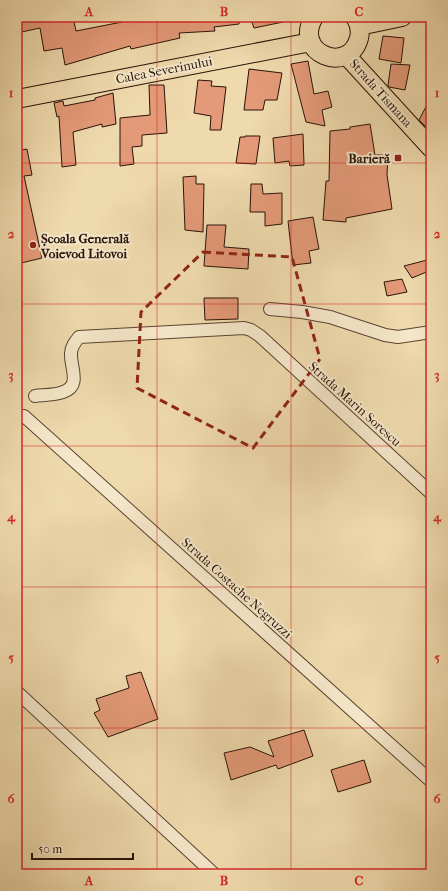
<svg xmlns="http://www.w3.org/2000/svg" width="448" height="891" font-family="'IM FELL French Canon',serif">
<rect width="100%" height="100%" fill="#efdaad"/>
<filter id="stains"><feTurbulence type="fractalNoise" baseFrequency=".005" numOctaves="4"/><feColorMatrix values="0 0 0 0 .2 0 0 0 0 .09 0 0 0 0 .02 0 0 0 .5 -.17"/></filter>
<radialGradient id="worn" r=".72"><stop offset=".6" stop-color="#630" stop-opacity="0"/><stop offset="1" stop-color="#630" stop-opacity=".3"/></radialGradient>
<path fill="#e49a78" stroke="#281208" d="M17 17H73L76 31 122 22 120 17H239V24L214 27 215 31 179 33 180 38 131 49 130 46 65 65 62 48 44 51 40 28 17 33Z
M250 17H283V22L254 28Z
M383 36 404 38 401 63 379 59Z
M308 61 314 94 328 91 332 107 322 110 325 126 306 122 291 64Z
M391 64 410 65 405 90 389 87 388 85Z
M249 69 282 73 277 100H265L263 110H244Z
M198 80 212 81 211 86 226 87 221 130H210L211 116 194 113Z
M149 85H164L167 133 142 135V146L132 147 134 164 120 166V118L150 115Z
M113 93 116 124 102 127V124L73 132 76 165 62 167 59 116 57 117 54 103 63 101 64 106 95 100V98Z
M431 97V132L419 120Z
M370 124 375 155H388L387 175 392 209 346 218V222L323 220 326 181H329L330 131 350 129V127Z
M303 134 304 165 290 166 289 161 275 163 273 138Z
M245 136H260L256 164 236 163 240 137H245Z
M27 149 32 175 24 176 42 258 17 264V151Z
M196 176V184H204L203 232 185 230 183 177Z
M251 184H262L263 194 282 193V224L265 226V212H250Z
M313 217 319 249 309 251 311 263 293 265 288 221Z
M207 225H226L224 247 249 249 248 269 204 266Z
M431 259V270L412 278 404 266Z
M402 279 407 292 387 296 384 282Z
M204 298H238V319L205 320Z
M141 672 158 719 108 737 94 713 100 710 96 699 129 688 126 676Z
M304 730 313 756 278 769 276 765 231 780 224 753 250 747 274 757 268 741Z
M364 760 371 782 338 792 331 770Z"/>
<g fill="none" stroke-linecap="round" stroke-linejoin="round">
<g stroke="#5a4431" stroke-width="14">
<path id="minor" d="M270 309 302 312 330 317 385 335 398 337 431 332
M35 396C44 395 55 395 63 392 82 386 70 367 71 353 71 347 75 342 79 337L244 328 251 330 260 336 431 493
M24 416 431 781
M17 692 214 874"/>
</g>
<g stroke="#281208" stroke-width="20">
<path id="primary" d="M314 17C292 53 349 76 359 38 361 30 359 23 355 17
M359 26 402 17
M346 55 431 148
M17 99 311 42"/>
</g>
<use href="#minor" stroke="#f5e7ca" stroke-width="12"/>
<use href="#primary" stroke="#efdaad" stroke-width="18"/>
</g>
<path fill="none" stroke="#8f2418" stroke-width="3" stroke-dasharray="8 5" stroke-linejoin="round" d="M203 252 292 257 320 359 253 448 137 388 141 312Z"/>
<path fill="none" stroke="#d62828" stroke-width="1" stroke-opacity="0.55" d="M157 17V874M291 17V874M17 163H431M17 304H431M17 446H431M17 587H431M17 728H431"/>
<g fill="#8f2418" stroke="#f5e7ca" stroke-width="1.5">
<rect x="394" y="154" width="8" height="8" rx="2"/>
<circle cx="33" cy="245" r="4"/>
</g>
<g text-anchor="middle" dominant-baseline="central" stroke-width="4" stroke-linejoin="round" paint-order="stroke">
<g font-size="13" fill="#281208" stroke="#f5e7ca">
<text transform="translate(164 70) rotate(-11)">Calea Severinului</text>
<text transform="translate(381 93) rotate(48)">Strada Tismana</text>
<text transform="translate(355 404) rotate(42)">Strada Marin Sorescu</text>
<text transform="translate(237 588) rotate(42)">Strada Costache Negruzzi</text>
</g>
<g font-size="13" font-weight="bold" fill="#281208" stroke="#f5e7ca" text-anchor="end">
<text x="390" y="158">Barieră</text>
<text x="41" y="238" text-anchor="start">Școala Generală<tspan x="41" dy="15">Voievod Litovoi</tspan></text>
</g>
</g>
<rect width="448" height="891" fill="none" stroke="#efdaad" stroke-width="44"/>
<path d="M32 853v6h101v-6" fill="none" stroke="#281208" stroke-width="2"/>
<text x="38" y="853" font-size="12" fill="#281208" stroke="#f5e7ca" stroke-width="3" paint-order="stroke">50 m</text>
<rect x="22" y="22" width="404" height="847" fill="none" stroke="#d62828" stroke-width="1.5"/>
<g font-size="13" text-anchor="middle" font-weight="bold" fill="#d62828">
<text x="89" y="16">A</text>
<text x="224" y="16">B</text>
<text x="359" y="16">C</text>
<text x="11" y="97">1</text>
<text x="437" y="97">1</text>
<text x="11" y="238">2</text>
<text x="437" y="238">2</text>
<text x="11" y="379">3</text>
<text x="437" y="379">3</text>
<text x="11" y="521">4</text>
<text x="437" y="521">4</text>
<text x="11" y="662">5</text>
<text x="437" y="662">5</text>
<text x="11" y="803">6</text>
<text x="437" y="803">6</text>
<text x="89" y="885">A</text>
<text x="224" y="885">B</text>
<text x="359" y="885">C</text>
</g>
<rect width="100%" height="100%" filter="url(#stains)"/>
<rect width="100%" height="100%" fill="url(#worn)"/>
</svg>
